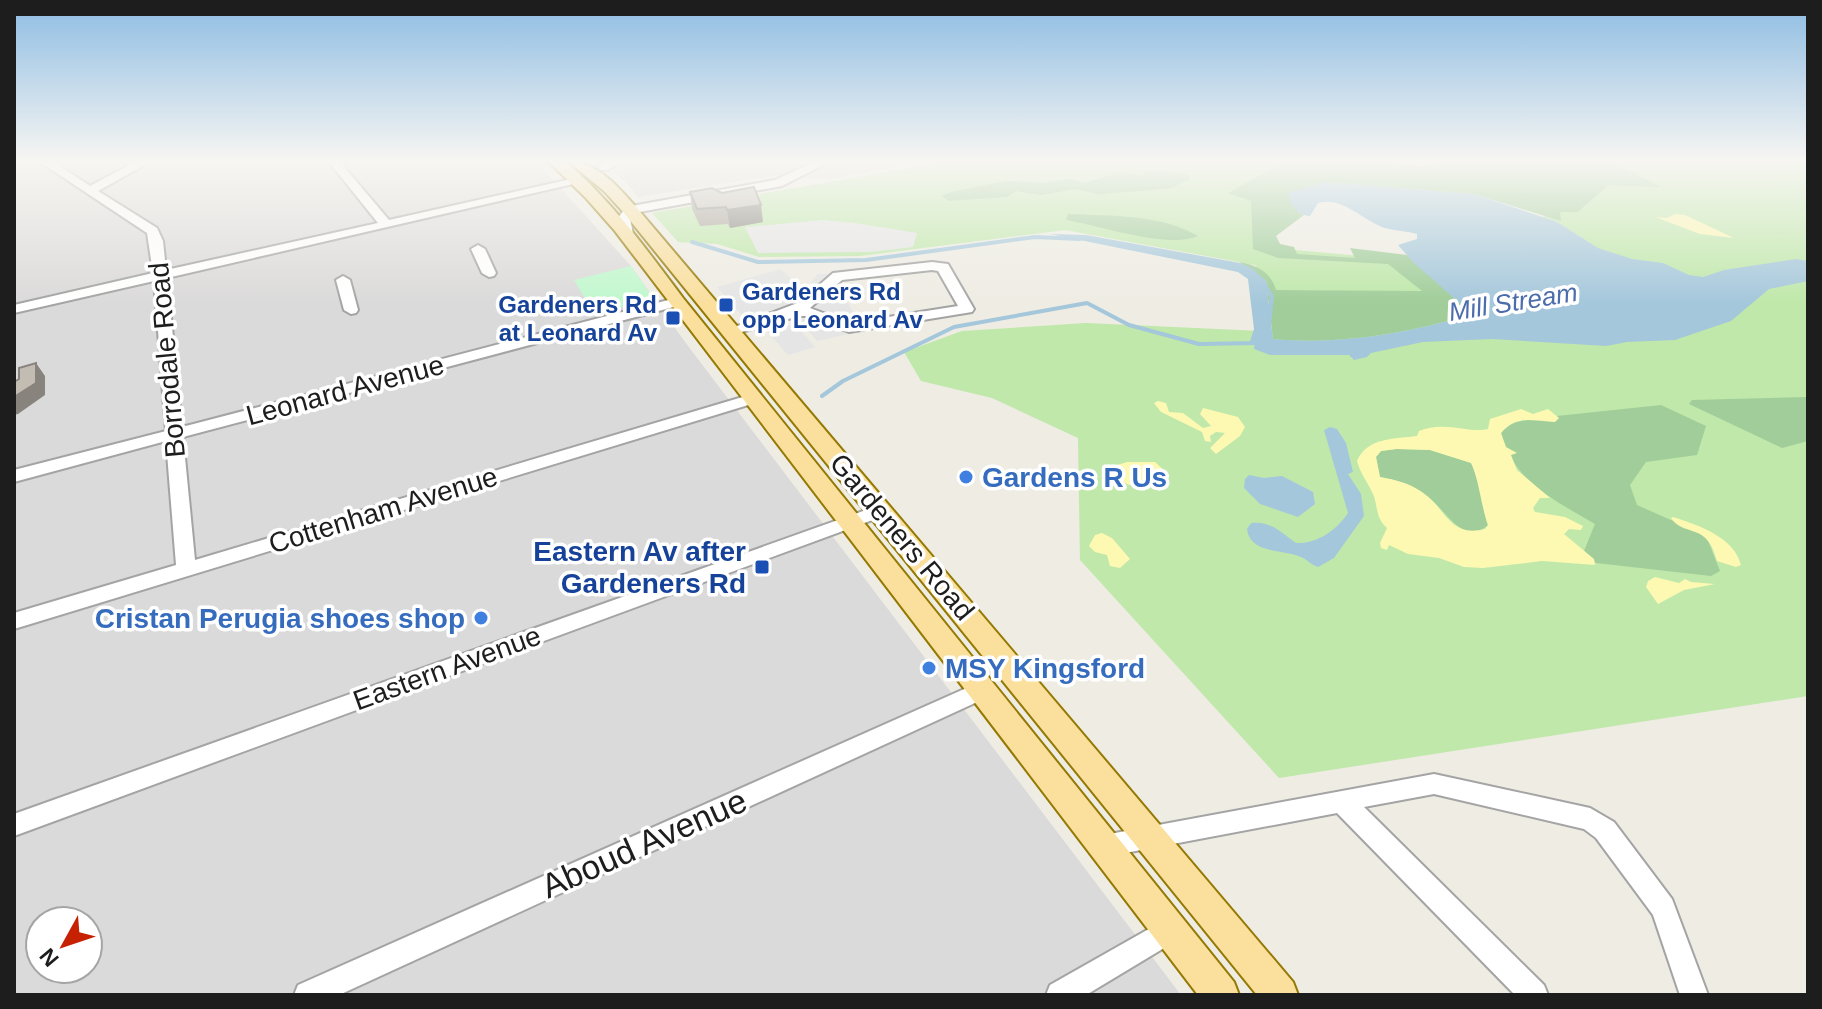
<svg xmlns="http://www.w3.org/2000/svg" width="1822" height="1009" font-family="Helvetica,sans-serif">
<rect width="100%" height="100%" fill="#eeece3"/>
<path fill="#dbdada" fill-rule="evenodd" d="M14 162H537L631 266 685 342 1181 995H14ZM40 921H88V969H40Z
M602 162H920L831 179 777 175 638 197 626 182Z"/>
<path fill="#bfe8aa" d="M945 162H1282L1273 248 1394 259 1437 292 1276 290 1255 265 1065 230 860 256 759 257 717 244 678 242 652 213Z
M1577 162H1808V696L1279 778 1080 560 1078 438 992 398 921 381 904 352 962 331 1086 323 1302 333 1416 318 1537 227Z"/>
<path fill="#a0cd99" d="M1284 162H1380L1425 167 1438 162H1615L1660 187 1608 185 1578 212H1560L1561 221 1474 194 1326 182 1298 212 1304 215 1276 236 1280 244 1294 247 1297 254 1355 258 1350 248 1407 255 1462 305 1466 316C1404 334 1337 345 1273 339L1266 281 1239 262C1257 265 1271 272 1276 290L1422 291 1388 264 1278 258 1253 249 1251 201 1228 193Z
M1149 169 1190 175V179L1171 188 1139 191 1099 194 1076 189 1041 195 1016 191 1007 197 949 201 941 196 955 191 1007 181 1044 183 1070 179 1085 183 1120 172 1146 176 1143 172Z
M1068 214C1110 216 1161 214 1198 236 1167 249 1101 226 1066 220Z
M1808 397V441L1782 448 1689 404 1692 400Z
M1661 405 1706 426 1697 455 1646 462 1630 485 1637 505 1700 533 1707 538 1720 571 1711 576 1596 563 1584 551 1595 524C1554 500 1513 481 1501 433 1518 413 1536 424 1558 419L1557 416Z
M1396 449 1430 450 1471 463C1479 479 1481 505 1488 525 1462 547 1445 508 1427 496 1411 485 1398 480 1380 477L1376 457 1381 451Z"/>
<path fill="#fdf9b2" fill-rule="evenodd" d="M1675 214 1685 215 1734 238 1700 234 1655 217 1667 218Z
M1158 401 1166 403 1169 412 1183 413 1203 428 1211 426 1200 414 1203 408 1238 417 1245 427 1240 436 1216 454 1210 448 1225 433 1216 432 1210 436 1211 442 1205 441 1202 432 1161 412 1154 403Z
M1521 409 1533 414 1548 409 1559 418 1555 422C1533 421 1517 414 1501 433L1506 447 1517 453 1511 455 1517 470 1550 498H1540L1533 508 1535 512 1565 517 1583 526 1581 530 1569 529 1564 534 1594 559 1595 565 1542 561 1483 568 1464 567 1439 558 1408 554 1389 545 1387 550 1381 548 1380 543 1387 528C1374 516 1379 506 1372 492 1367 481 1360 473 1357 461 1367 437 1395 439 1417 436L1419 431C1444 420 1471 434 1488 429L1490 419ZM1397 449 1430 450 1471 463C1479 479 1481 505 1488 525L1485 529C1449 538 1447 509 1422 492 1409 483 1396 480 1380 477L1376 457 1381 451Z
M1127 462H1155L1165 471C1150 478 1130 496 1119 476L1110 473 1114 466Z
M1673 517C1698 525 1734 537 1741 565L1736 567 1717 561C1707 521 1685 538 1671 518Z
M1102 533 1112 538 1130 559 1120 568 1110 566 1107 555 1095 552 1089 546 1095 535Z
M1655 577 1679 583 1685 579 1691 582 1715 584 1684 590 1658 604 1646 587 1648 581Z"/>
<path fill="#c0f8cd" d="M631 266 653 298 595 315 574 280Z"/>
<path fill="#e5e5e5" d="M823 220 855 223 917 233 913 247 872 252 758 253 745 227Z
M781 269 805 294 793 297 797 302 744 318 717 287Z
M817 274H828L832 293 843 292 862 331 817 341 799 319 807 316 798 306 814 293 806 291Z
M795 324 815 347 788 355 768 332Z"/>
<path fill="#a4c7db" d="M1326 182 1474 194 1557 222 1598 248 1632 259 1663 263 1689 275 1703 277 1724 270 1796 259 1808 261V281L1769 289 1731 321 1675 340 1627 342 1606 346 1492 339 1423 342 1371 353 1367 357 1354 360 1349 355H1270L1254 349 1255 343 1250 341 1254 329 1248 279 1238 272 1050 234 1086 235 1240 263 1253 269 1266 281 1273 339C1337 345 1405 334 1466 316L1462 305 1414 263 1398 245 1417 239V234C1407 231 1396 231 1385 228 1363 221 1343 196 1318 203L1310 216C1297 215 1289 205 1289 192Z
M1330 427 1337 429 1346 443 1353 472 1348 474 1361 494 1364 516 1334 558 1318 567C1311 565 1308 560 1301 557 1283 549 1250 554 1247 529L1251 523C1272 521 1281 533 1296 543 1317 544 1337 530 1348 513L1324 430Z
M1249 475 1264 478 1282 476 1313 492 1315 504 1298 517 1260 504 1244 488 1245 479Z"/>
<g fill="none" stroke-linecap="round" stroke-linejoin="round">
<path stroke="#a4c7db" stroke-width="4" d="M692 242 758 262 866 260 1035 237 1080 239
M1263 282 1272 297 1269 324
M822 396 843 381 954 327 1087 303 1129 325 1199 344 1258 343"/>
<g stroke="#a4a4a4" stroke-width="4">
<path id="minor" d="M40 162H54L90 186 135 162H150L98 191 157 228 163 241 166 270 378 223 329 162H340L389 220 580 177 586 181 167 278 182 427 676 298 683 302 681 305 183 437 195 560 746 396 752 394 760 399 758 402 14 629V613L176 565 166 441 14 482V470L166 431 154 281 14 313V305L153 273 147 233Z
M606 162H621L607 170H599V166Z
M814 162H829L782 186 634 213 630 218 633 234 627 238 621 234 618 218 626 207 775 180Z
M478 245 485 249 496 273 494 276 489 277 482 273 471 249Z
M932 262 948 264 974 309 972 312 849 332 806 316H799L731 335 724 331 800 302 833 273ZM932 270 938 271 958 306 850 323 810 308 842 280Z
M343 276 350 280 358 310 356 313 351 314 344 310 336 280Z
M880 505 886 507 889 511 886 515 14 836V814Z
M980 682 988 685 991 691 988 697 339 995H294L298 985Z
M1434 774 1590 808 1614 822 1672 899 1708 995H1680L1653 915 1596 838 1584 829 1434 794 1364 807 1544 985 1548 995H1515L1337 813 1104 857 1095 854 1092 846 1095 838 1104 835Z
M1170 917 1179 921 1183 930 1179 939 1086 995H1046L1050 985Z"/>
</g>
<g stroke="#947903" stroke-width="4">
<path id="major" d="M549 162H566C612 201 647 250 683 298L1234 982 1239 995H1198L615 231 585 197Z
M569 162C598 162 617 186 636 207L1293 982 1298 995H1257L624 213 605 192Z"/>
</g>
<use href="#minor" fill="#fff" fill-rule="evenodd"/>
<use href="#major" fill="#fadf9d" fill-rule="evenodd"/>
</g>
<path fill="#a8a29a" d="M690 192 763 222 730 228 728 224 700 226 692 209Z"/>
<path fill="#88847d" d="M761 205 763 222 730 228 727 210Z
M36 363 45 376V395L18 414 14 415V397Z"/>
<path fill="#c3bcb3" stroke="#88847d" stroke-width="2" d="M754 187 761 205 727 210 726 207 697 209 690 192 712 188 722 193Z
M36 363V383L14 397V382L19 379V368Z"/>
<linearGradient id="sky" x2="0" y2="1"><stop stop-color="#8dbce3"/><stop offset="0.53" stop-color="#f7f6f2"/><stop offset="1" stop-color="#f7f6f2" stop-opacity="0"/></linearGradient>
<rect width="1822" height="304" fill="url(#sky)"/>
<g fill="#1a4fb4" stroke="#fff" stroke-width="3">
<rect x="718" y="297" width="16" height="16" rx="4"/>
<rect x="665" y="310" width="16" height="16" rx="4"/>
<rect x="754" y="559" width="16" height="16" rx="4"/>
</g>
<g fill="#3f7fe0" stroke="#fff" stroke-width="3">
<circle cx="966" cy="477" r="8"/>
<circle cx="481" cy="618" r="8"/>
<circle cx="929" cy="668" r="8"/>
</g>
<g text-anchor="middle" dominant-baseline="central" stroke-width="7" stroke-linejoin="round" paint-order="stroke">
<g font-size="24" font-weight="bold" fill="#164399" stroke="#fff" text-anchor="start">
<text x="742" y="291">Gardeners Rd<tspan x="742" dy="28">opp Leonard Av</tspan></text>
<text x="657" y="304" text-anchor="end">Gardeners Rd<tspan x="657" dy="28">at Leonard Av</tspan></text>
</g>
<g font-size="26" font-style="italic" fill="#4c6dab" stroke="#fff">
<text transform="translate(1513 302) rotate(-9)">Mill Stream</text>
</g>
<g font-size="28" fill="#1d1d1d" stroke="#fff">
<text transform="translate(167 360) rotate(-95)">Borrodale Road</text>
<text transform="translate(345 390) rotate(-15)">Leonard Avenue</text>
<text transform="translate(383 510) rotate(-17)">Cottenham Avenue</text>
<text transform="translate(902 537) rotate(50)">Gardeners Road</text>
<text transform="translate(447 668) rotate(-20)">Eastern Avenue</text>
</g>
<g font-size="28" font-weight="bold" fill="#366cbe" stroke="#fff" text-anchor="start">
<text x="982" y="477">Gardens R Us</text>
<text x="465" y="618" text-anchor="end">Cristan Perugia shoes shop</text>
<text x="945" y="668">MSY Kingsford</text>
</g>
<g font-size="28" font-weight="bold" fill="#164399" stroke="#fff" text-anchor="end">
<text x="746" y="551">Eastern Av after<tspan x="746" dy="32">Gardeners Rd</tspan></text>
</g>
<g font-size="34" fill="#1d1d1d" stroke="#fff">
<text transform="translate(644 843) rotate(-24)">Aboud Avenue</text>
</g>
</g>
<rect width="1822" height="1009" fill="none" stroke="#1d1d1d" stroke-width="32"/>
<g transform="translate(64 945) rotate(230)"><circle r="38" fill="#ffffff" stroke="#a5a5a5" stroke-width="2"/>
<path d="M0-6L14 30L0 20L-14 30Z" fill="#c72104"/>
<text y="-12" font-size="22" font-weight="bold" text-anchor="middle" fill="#1d1d1d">N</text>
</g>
</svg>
